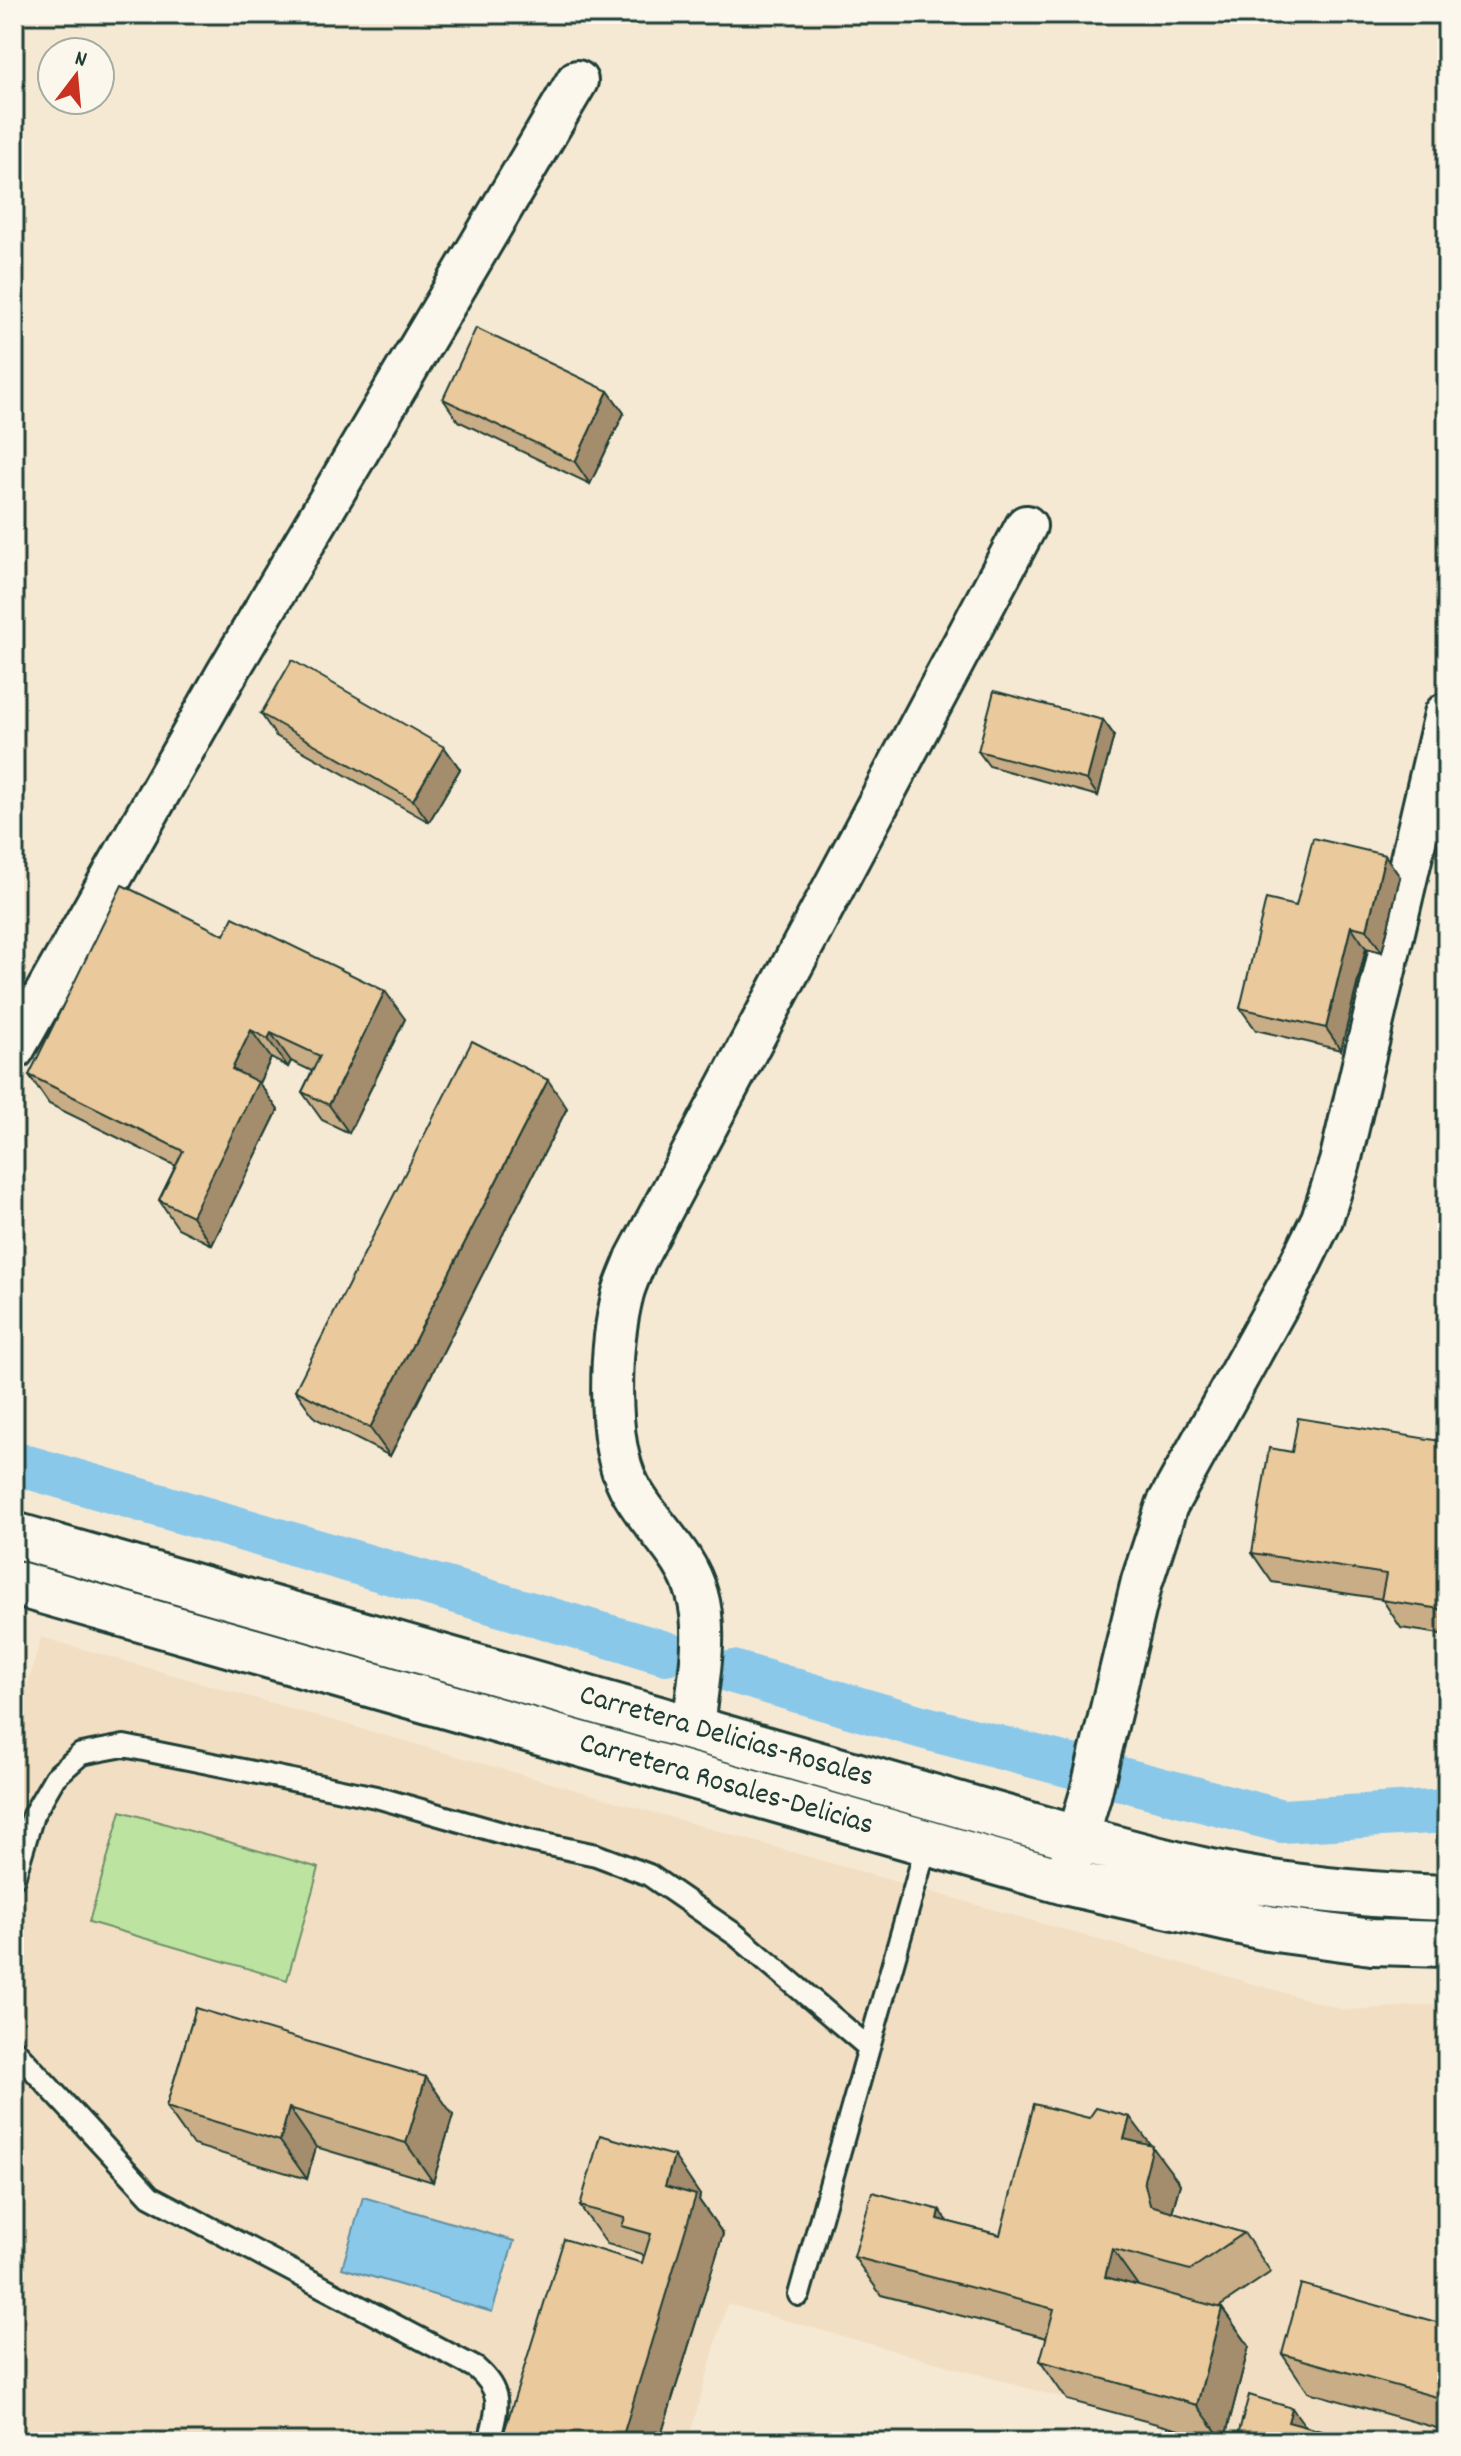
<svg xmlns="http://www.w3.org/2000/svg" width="1461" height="2456" font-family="Dekko,sans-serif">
<rect width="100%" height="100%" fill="#f6e9d4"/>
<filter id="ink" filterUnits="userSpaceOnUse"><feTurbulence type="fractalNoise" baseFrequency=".0125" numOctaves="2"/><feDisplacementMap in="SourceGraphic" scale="16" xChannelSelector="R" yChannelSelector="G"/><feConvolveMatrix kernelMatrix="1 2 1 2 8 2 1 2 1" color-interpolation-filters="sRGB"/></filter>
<g filter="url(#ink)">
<path fill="#f2dfc3" d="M41 1637 1345 2010 1447 2004V2442H1220L727 2304 688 2442H14V1733Z"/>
<path fill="#bce4a0" stroke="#6e906a" stroke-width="2" d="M121 1811 319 1868 287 1980 89 1922Z"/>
<path fill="#8ac8ea" stroke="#5f90a1" stroke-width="2" d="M363 2197 514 2241 492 2312 342 2268Z"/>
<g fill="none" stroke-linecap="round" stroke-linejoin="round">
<path stroke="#8ac8ea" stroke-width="44" d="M14 1463 666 1653
M733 1672 922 1727 1282 1821 1447 1811"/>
<g stroke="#1f3d34" stroke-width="26">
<path id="service" d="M14 1878 33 1815 55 1777 81 1754 124 1746 376 1797 530 1841 596 1855 649 1875 736 1935 869 2048
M14 2049 150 2196 476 2368C505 2393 497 2409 489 2442
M799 2295 927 1843"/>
</g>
<g stroke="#1f3d34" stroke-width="46">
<path id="minor" d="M14 1049 226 675 577 81
M693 1728C697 1687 709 1634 697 1594 686 1552 648 1524 629 1486 605 1440 610 1343 623 1293 626 1282 632 1270 636 1259L1026 526
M1068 1870 1090 1796 1142 1581 1167 1505 1296 1272 1322 1219 1340 1162 1445 714"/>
</g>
<g stroke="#1f3d34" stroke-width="50">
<path id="secondary" d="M14 1535 1076 1838C1118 1849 1159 1861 1202 1870 1282 1888 1364 1895 1447 1898
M14 1583 1065 1882 1268 1928 1372 1942 1447 1944"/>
</g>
<use href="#service" stroke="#fbf7ec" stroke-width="20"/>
<use href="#minor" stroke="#fbf7ec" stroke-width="40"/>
<use href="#secondary" stroke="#fbf7ec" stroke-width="44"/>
</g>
<path fill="#c9ad86" stroke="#1f3d34" stroke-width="2" d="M608 391 624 413 590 484 458 421 443 399Z
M261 714 444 747 460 769 429 822 276 736Z
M1103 720 1114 735 1098 796 989 766 978 751Z
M1400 877 1382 952 1366 948 1341 1050 1256 1030 1240 1008 1296 906Z
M224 935 405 1019 349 1133 322 1120 302 1092 312 1071 291 1061 288 1067 271 1058 259 1083 278 1110 212 1245 178 1228 159 1200 176 1166 49 1104 29 1075Z
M567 1108 390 1456 315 1418 295 1390Z
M1447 1442V1661L1444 1656 1447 1635 1401 1628 1382 1599 1272 1582 1252 1553 1292 1452Z
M196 2008 453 2115 433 2182 316 2147 307 2179 193 2145 166 2107Z
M1089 2118 1150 2146 1180 2184 1172 2212 1244 2233 1271 2272 1219 2307 1222 2308 1249 2346 1224 2442 1067 2400 1040 2361 1047 2338 881 2295 854 2257 949 2222 1000 2235Z
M700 2195 699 2200 723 2234 659 2442H501L642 2263 644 2257 642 2254 607 2244 580 2206Z
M1447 2325V2431L1308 2392 1282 2354Z"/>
<path fill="#a48d6d" stroke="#1f3d34" stroke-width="2" d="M608 391 624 413 590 484 575 462Z
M1103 720 1114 735 1098 796 1087 780Z
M444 747 460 769 429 822 413 800Z
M1385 855 1400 877 1382 952 1367 930Z
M1351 926 1366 948 1341 1050 1326 1028Z
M385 991 405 1019 349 1133 329 1105Z
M251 1030 271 1058 259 1083 278 1110 212 1245 192 1216 232 1069Z
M271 1033 291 1061 288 1067 268 1039Z
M548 1080 567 1108 390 1456 370 1428Z
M426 2077 453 2115 433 2182 406 2143Z
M289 2108 316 2147 307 2179 280 2141Z
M1130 2117 1180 2184 1170 2219 1150 2205 1124 2139Z
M674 2156 700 2195 699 2200 723 2234 659 2442H621L665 2186Z
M940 2210 967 2248 938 2219Z
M1112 2249 1139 2287 1105 2277Z
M1222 2308 1249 2346 1224 2442 1197 2405Z
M1292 2408 1317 2442 1288 2422Z"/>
<path fill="#eac99c" stroke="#1f3d34" stroke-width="2" d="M476 328 608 391 575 462 443 399Z
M292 660 444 747 413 800 261 714Z
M994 691 1103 720 1087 780 978 751Z
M1313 838 1385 855 1367 930 1351 926 1326 1028 1240 1008 1266 899 1296 906Z
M122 885 224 935 233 917 385 991 329 1105 302 1092 320 1056 271 1033 268 1039 251 1030 232 1069 258 1082 192 1216 159 1200 183 1151 29 1075Z
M472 1041 548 1080 370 1428 295 1390Z
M1298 1418 1447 1442V1610L1381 1600 1386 1574 1252 1553 1269 1448 1292 1452Z
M1447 1632V1657L1444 1656Z
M196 2008 426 2077 406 2143 289 2108 280 2141 166 2107Z
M1034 2104 1089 2118 1096 2108 1130 2117 1124 2139 1153 2146 1144 2180 1150 2205 1244 2233 1190 2270 1112 2249 1105 2277 1222 2308 1197 2405 1040 2361 1054 2309 854 2257 872 2192 940 2210 938 2219 1000 2235Z
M600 2135 674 2156 665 2186 696 2195 621 2442H501L564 2239 642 2263 651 2234 622 2226 625 2218 580 2206Z
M1301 2284 1447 2325V2400L1282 2354Z
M1249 2395 1292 2408 1288 2422 1361 2442H1236Z"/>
</g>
<g text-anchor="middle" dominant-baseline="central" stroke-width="6" stroke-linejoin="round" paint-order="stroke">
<g font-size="30" fill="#1f3d34" stroke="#fbf7ec">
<text transform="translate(726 1738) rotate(16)">Carretera Delicias-Rosales</text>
<text transform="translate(726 1786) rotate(16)">Carretera Rosales-Delicias</text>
</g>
</g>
<rect width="1461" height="2456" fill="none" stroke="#fbf7ec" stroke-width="48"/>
<rect x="24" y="24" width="1413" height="2408" fill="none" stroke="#1f3d34" stroke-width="3" filter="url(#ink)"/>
<g transform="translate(76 76) rotate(16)"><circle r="38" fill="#fbf7ec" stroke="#a3ada2" stroke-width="2"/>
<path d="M0-6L14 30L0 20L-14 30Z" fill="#c8321e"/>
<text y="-12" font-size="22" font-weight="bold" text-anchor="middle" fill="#1f3d34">N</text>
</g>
</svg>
